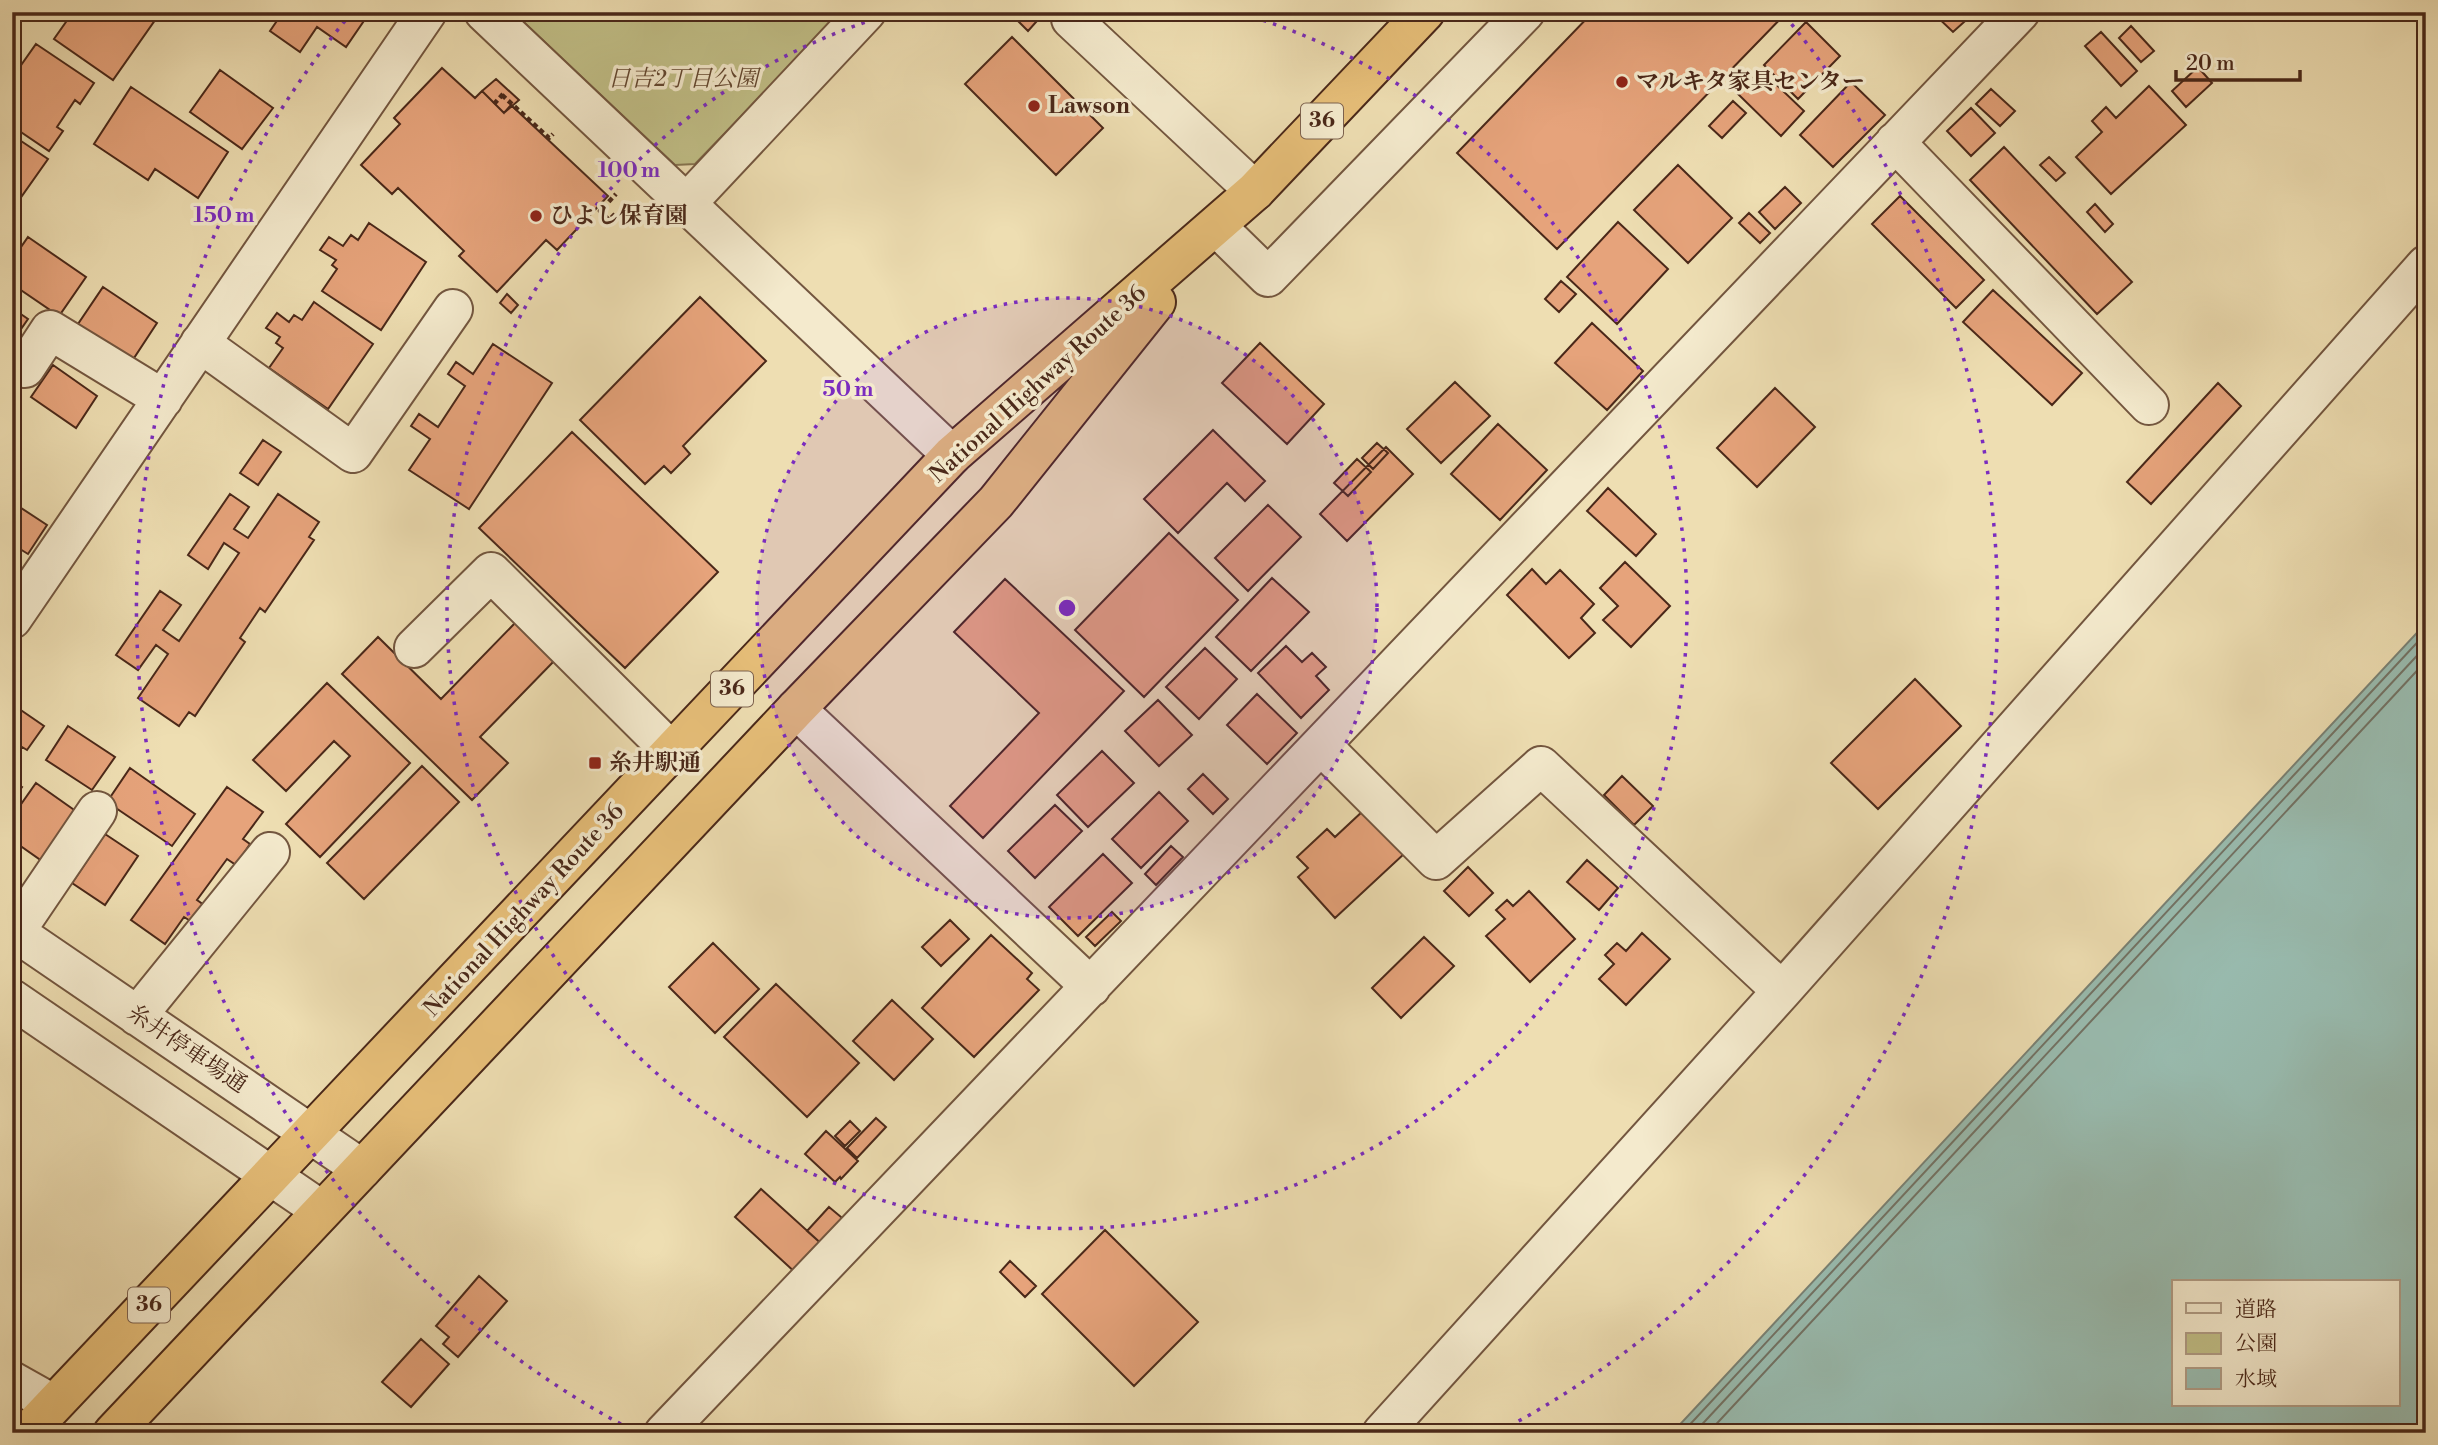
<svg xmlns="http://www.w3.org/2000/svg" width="2438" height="1445" font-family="'Libre Bodoni','Noto Serif JP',serif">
<rect width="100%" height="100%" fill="#eedeb2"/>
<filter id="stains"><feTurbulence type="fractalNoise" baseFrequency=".00286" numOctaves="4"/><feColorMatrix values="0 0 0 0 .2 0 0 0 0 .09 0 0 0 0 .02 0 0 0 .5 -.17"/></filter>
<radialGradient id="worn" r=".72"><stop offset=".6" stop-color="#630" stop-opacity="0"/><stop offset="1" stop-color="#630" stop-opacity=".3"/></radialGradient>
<path fill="#c1bf87" stroke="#867450" stroke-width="2" d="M513 12H842L695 164 675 165Z"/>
<path fill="#99bcb0" stroke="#798174" stroke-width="2" fill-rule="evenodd" d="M2426 623V1433H1672ZM2174 1282H2398V1405H2174Z"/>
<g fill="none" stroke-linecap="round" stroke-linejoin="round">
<path stroke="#727264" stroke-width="2" d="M1682 1433 2426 633
M1694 1433 2426 646
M1708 1433 2426 661"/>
</g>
<path fill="#e6a37b" stroke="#4a2819" stroke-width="2" d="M73 12H159L160 13 113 80 54 39Z
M283 12H370L346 47 317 27 300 52 270 31Z
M1009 12H1045L1028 31Z
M1593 12H1787L1557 249 1457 153Z
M1932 12H1953L1964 22 1953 32Z
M1806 22 1840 56 1798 99 1764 65Z
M2131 26 2154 51 2141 62 2119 38Z
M2101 32 2137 71 2121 86 2085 46Z
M1012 37 1103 128 1056 175 965 84Z
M36 44 94 83 80 104 75 100 57 127 63 131 49 151 12 126V78Z
M2198 67 2212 83 2186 107 2172 91Z
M442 68 475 98 482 91 504 113 511 105 608 196 557 250 546 240 497 292 459 256 464 251 398 188 392 194 361 165 400 124 394 118Z
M220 70 273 108 242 149 190 112Z
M1761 70 1804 111 1781 136 1738 94Z
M496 79 519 100 504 113 482 91Z
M1851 82 1885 115 1833 167 1800 135Z
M2149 86 2186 125 2111 194 2076 157 2102 132 2092 121 2106 107 2116 118Z
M131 87 228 152 198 198 155 169 148 180 94 144Z
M1991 89 2015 111 2000 126 1976 104Z
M1733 101 1746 113 1722 138 1709 126Z
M1971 108 1995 133 1971 156 1947 131Z
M12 135 48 159 12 210Z
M2004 147 2132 282 2097 314 1970 180Z
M2049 157 2065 173 2056 181 2040 165Z
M1678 165 1732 218 1688 263 1634 210Z
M1785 187 1801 203 1775 229 1759 212Z
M1900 196 1984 280 1956 308 1872 224Z
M2095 204 2113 224 2105 232 2087 212Z
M1749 213 1770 233 1760 243 1739 223Z
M1618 222 1668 269 1617 324 1567 277Z
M369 223 426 262 381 330 322 291 337 269 332 265 336 260 320 250 329 237 343 246 351 235 358 240Z
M28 237 86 277 59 316 12 284V260Z
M1561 281 1576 294 1559 312 1545 299Z
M103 287 157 323 132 361 78 324Z
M1993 290 2082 373 2052 405 1963 322Z
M507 294 518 305 511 313 500 303Z
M700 297 766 361 683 446 690 454 671 473 664 466 645 484 580 420Z
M314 302 373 344 328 409 269 368 283 348 276 343 280 337 266 328 277 313 289 322 294 315 302 320Z
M12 308 28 319 12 342Z
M1592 323 1643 371 1607 410 1555 363Z
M1260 343 1324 404 1287 444 1222 383Z
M493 344 552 383 469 509 409 470 430 439 411 426 419 414 438 427 465 386 448 374 456 362 473 374Z
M53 365 97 396 76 428 31 397Z
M1455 382 1490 416 1441 463 1407 429Z
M2218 383 2241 406 2151 504 2127 482Z
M1775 388 1815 427 1757 487 1717 448Z
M1498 424 1547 470 1500 520 1451 474Z
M1213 430 1265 481 1245 501 1227 483 1178 533 1144 499Z
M572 432 718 572 625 668 479 528Z
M263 440 281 452 258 485 240 473Z
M1377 443 1388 453 1373 469 1362 458Z
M1386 447 1413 474 1347 541 1320 514Z
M1357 459 1371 472 1348 496 1334 483Z
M1608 488 1656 534 1636 556 1587 511Z
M230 494 249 507 234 529 248 538 278 494 319 522 309 537 314 540 265 612 260 608 240 638 245 642 195 716 189 712 179 726 138 698 168 654 156 645 138 670 116 655 160 591 181 605 163 630 179 641 239 553 224 543 208 569 188 555Z
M12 502 47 525 28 554 12 544Z
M1268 505 1301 537 1248 591 1215 558Z
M1169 533 1238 600 1144 697 1075 630Z
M1625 562 1670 606 1631 647 1603 620 1618 606 1600 588Z
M1532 569 1546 584 1560 570 1594 604 1581 618 1595 633 1569 658 1507 595Z
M1272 578 1309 612 1251 671 1216 637Z
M1005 579 1124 691 983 838 950 806 1039 713 954 632Z
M517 621 557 658 480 737 508 763 472 800 342 674 378 637 441 699Z
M1286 646 1302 662 1312 653 1326 667 1316 676 1329 690 1301 718 1258 673Z
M1205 648 1237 679 1199 719 1166 687Z
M1915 679 1961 726 1878 809 1831 763Z
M327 683 410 763 320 857 286 824 350 756 334 741 286 791 253 760Z
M1257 694 1297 733 1267 764 1227 725Z
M1158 700 1192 735 1159 766 1125 731Z
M12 704 44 726 27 750 22 747 12 761Z
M68 726 115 757 92 790 46 760Z
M1102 751 1134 783 1088 827 1057 795Z
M422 766 459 802 364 899 327 863Z
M130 768 195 814 172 846 107 802Z
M1203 774 1228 799 1213 814 1188 789Z
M1622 776 1653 806 1634 825 1604 795Z
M12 781 22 787 12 801Z
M36 783 77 812 42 861 12 840V817Z
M227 787 263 812 243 839 250 844 236 865 227 859 197 900 204 905 192 922 184 917 165 944 131 920Z
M1159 792 1188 821 1141 868 1112 839Z
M1055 805 1082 831 1035 878 1008 851Z
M1364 810 1405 853 1335 918 1298 877 1308 868 1297 857 1327 829 1335 837Z
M105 834 138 856 105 905 72 883Z
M1171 846 1183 857 1156 885 1145 874Z
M1103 854 1132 883 1078 936 1049 907Z
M1587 860 1618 888 1599 910 1567 882Z
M1468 867 1493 893 1469 916 1444 891Z
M1529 891 1575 939 1530 982 1486 936 1505 919 1496 910 1507 900 1513 906Z
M1112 912 1121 921 1095 946 1086 937Z
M950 920 969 939 941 966 922 947Z
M1642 933 1670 959 1626 1005 1599 979 1614 964 1605 955 1617 943 1626 951Z
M991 935 1032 973 1027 979 1039 990 974 1057 922 1008Z
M1424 937 1454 966 1401 1018 1372 988Z
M713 943 759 989 715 1033 669 987Z
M776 984 859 1063 807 1117 724 1037Z
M892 1000 933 1039 894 1080 853 1041Z
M876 1118 886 1127 857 1158 847 1148Z
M850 1121 860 1131 845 1146 835 1136Z
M826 1131 858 1161 841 1179 840 1177 835 1182 805 1154Z
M761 1189 824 1246 798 1275 735 1217Z
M829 1207 847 1222 824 1246 807 1231Z
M1105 1230 1198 1322 1134 1386 1042 1294Z
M1010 1261 1036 1286 1025 1297 1000 1272Z
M479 1276 507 1301 458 1357 443 1344 449 1337 436 1326Z
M421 1339 449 1364 411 1407 382 1382Z"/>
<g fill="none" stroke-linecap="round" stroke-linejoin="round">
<g stroke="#73563f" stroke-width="42">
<path id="minor" d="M484 12 952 455
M1077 12 1071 19 1255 191
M1895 142 2149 405
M685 205 866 12
M1217 227 1268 277 1525 12
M200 343 353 453 453 309
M25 368 50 330 163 399
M12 619 427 12
M414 648 491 572 673 753
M796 709 1091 987
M1321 745 1436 860 1541 766 1782 991
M12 930 362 1169
M15 932 97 811
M12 999 321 1210
M137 1016 270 852
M12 1381 53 1404
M664 1433 2020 12
M1382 1433 1782 991 2426 265"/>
</g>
<g stroke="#4a2819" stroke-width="42">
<path id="highway" d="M27 1433 952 455 1255 191 1425 12
M113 1433 796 709 996 502 1156 302"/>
</g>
<path stroke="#4a2819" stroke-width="4.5" stroke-dasharray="5 3.5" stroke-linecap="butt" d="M502 95 549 138 553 134
M494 104 503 94
M615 214 609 220 600 211 616 194"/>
<use href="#minor" stroke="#f4eacd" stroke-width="38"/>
<use href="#highway" stroke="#e7bf79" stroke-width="38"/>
</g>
<circle cx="1067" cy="608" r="310" fill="#7b2cbf" fill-opacity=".12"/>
<g fill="none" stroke="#7b2cbf" stroke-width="3.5" stroke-dasharray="3.5 7">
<circle cx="1067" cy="608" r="310"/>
<path d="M1243 14A620 620 0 1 1 891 14"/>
<path d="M630 1429A930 930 0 0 1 349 16M1785 16A930 930 0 0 1 1504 1429"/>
</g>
<g fill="#8f2418" stroke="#f4eacd" stroke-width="2.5">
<circle cx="1622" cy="82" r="7"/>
<circle cx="1034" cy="106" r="7"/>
<circle cx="536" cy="216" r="7"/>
<rect x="588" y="756" width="14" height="14" rx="3.5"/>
</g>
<g text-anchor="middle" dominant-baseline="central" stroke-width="7" stroke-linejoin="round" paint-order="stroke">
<g fill="#f4eacd" stroke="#7d624f" stroke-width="2">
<rect x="1301" y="103.5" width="42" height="35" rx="5"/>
<rect x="711" y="671.5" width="42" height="35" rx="5"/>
<rect x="128" y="1287.5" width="42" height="35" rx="5"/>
</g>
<g font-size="21" font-weight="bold" fill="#4a2819">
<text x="1322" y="121">36</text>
<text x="732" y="689">36</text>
<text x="149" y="1305">36</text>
</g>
<g font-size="23" font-style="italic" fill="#62462f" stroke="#f4eacd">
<text x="683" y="79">日吉2丁目公園</text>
</g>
<g font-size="23" font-weight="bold" fill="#4a2819" stroke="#f4eacd" text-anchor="start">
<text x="1636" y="82">マルキタ家具センター</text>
<text x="1048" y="106">Lawson</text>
<text x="550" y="216">ひよし保育園</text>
<text x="609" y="763">糸井駅通</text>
</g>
<g font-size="23" fill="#4a2819" stroke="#f4eacd">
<text transform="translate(1038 384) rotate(-42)">National Highway Route 36</text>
<text transform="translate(524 910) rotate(-47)">National Highway Route 36</text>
<text transform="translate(187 1049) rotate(34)">糸井停車場通</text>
</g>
</g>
<circle cx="1067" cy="608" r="10" fill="#7b2cbf" stroke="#f4eacd" stroke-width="3.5"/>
<g font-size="21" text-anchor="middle" font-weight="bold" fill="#7b2cbf" stroke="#f4eacd" stroke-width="7" stroke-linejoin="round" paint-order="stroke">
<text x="629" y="177">100 m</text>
<text x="224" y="222">150 m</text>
<text x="848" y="396">50 m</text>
</g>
<rect width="2438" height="1445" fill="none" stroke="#eedeb2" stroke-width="42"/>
<rect x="14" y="14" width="2410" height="1417" fill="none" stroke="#4a2819" stroke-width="3.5"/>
<rect x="21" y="21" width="2396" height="1403" fill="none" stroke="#4a2819" stroke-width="2"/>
<rect x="2172" y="1280" width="228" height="126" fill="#f4eacd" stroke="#b09c85" stroke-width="2"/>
<rect x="2186" y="1303" width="35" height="10" fill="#f4eacd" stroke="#b09c85" stroke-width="2"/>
<text x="2235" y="1316" font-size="21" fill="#4a2819">道路</text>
<rect x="2186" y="1333" width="35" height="21" fill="#c1bf87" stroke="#b09c85" stroke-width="2"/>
<text x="2235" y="1350" font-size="21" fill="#4a2819">公園</text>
<rect x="2186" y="1368" width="35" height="21" fill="#99bcb0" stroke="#b09c85" stroke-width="2"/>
<text x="2235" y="1386" font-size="21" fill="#4a2819">水域</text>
<path d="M2176 70v10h124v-10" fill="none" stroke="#4a2819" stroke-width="3.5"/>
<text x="2186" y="70" font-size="21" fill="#4a2819" stroke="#f4eacd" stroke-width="5" paint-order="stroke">20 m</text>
<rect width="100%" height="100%" filter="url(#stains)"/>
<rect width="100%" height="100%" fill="url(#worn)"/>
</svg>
